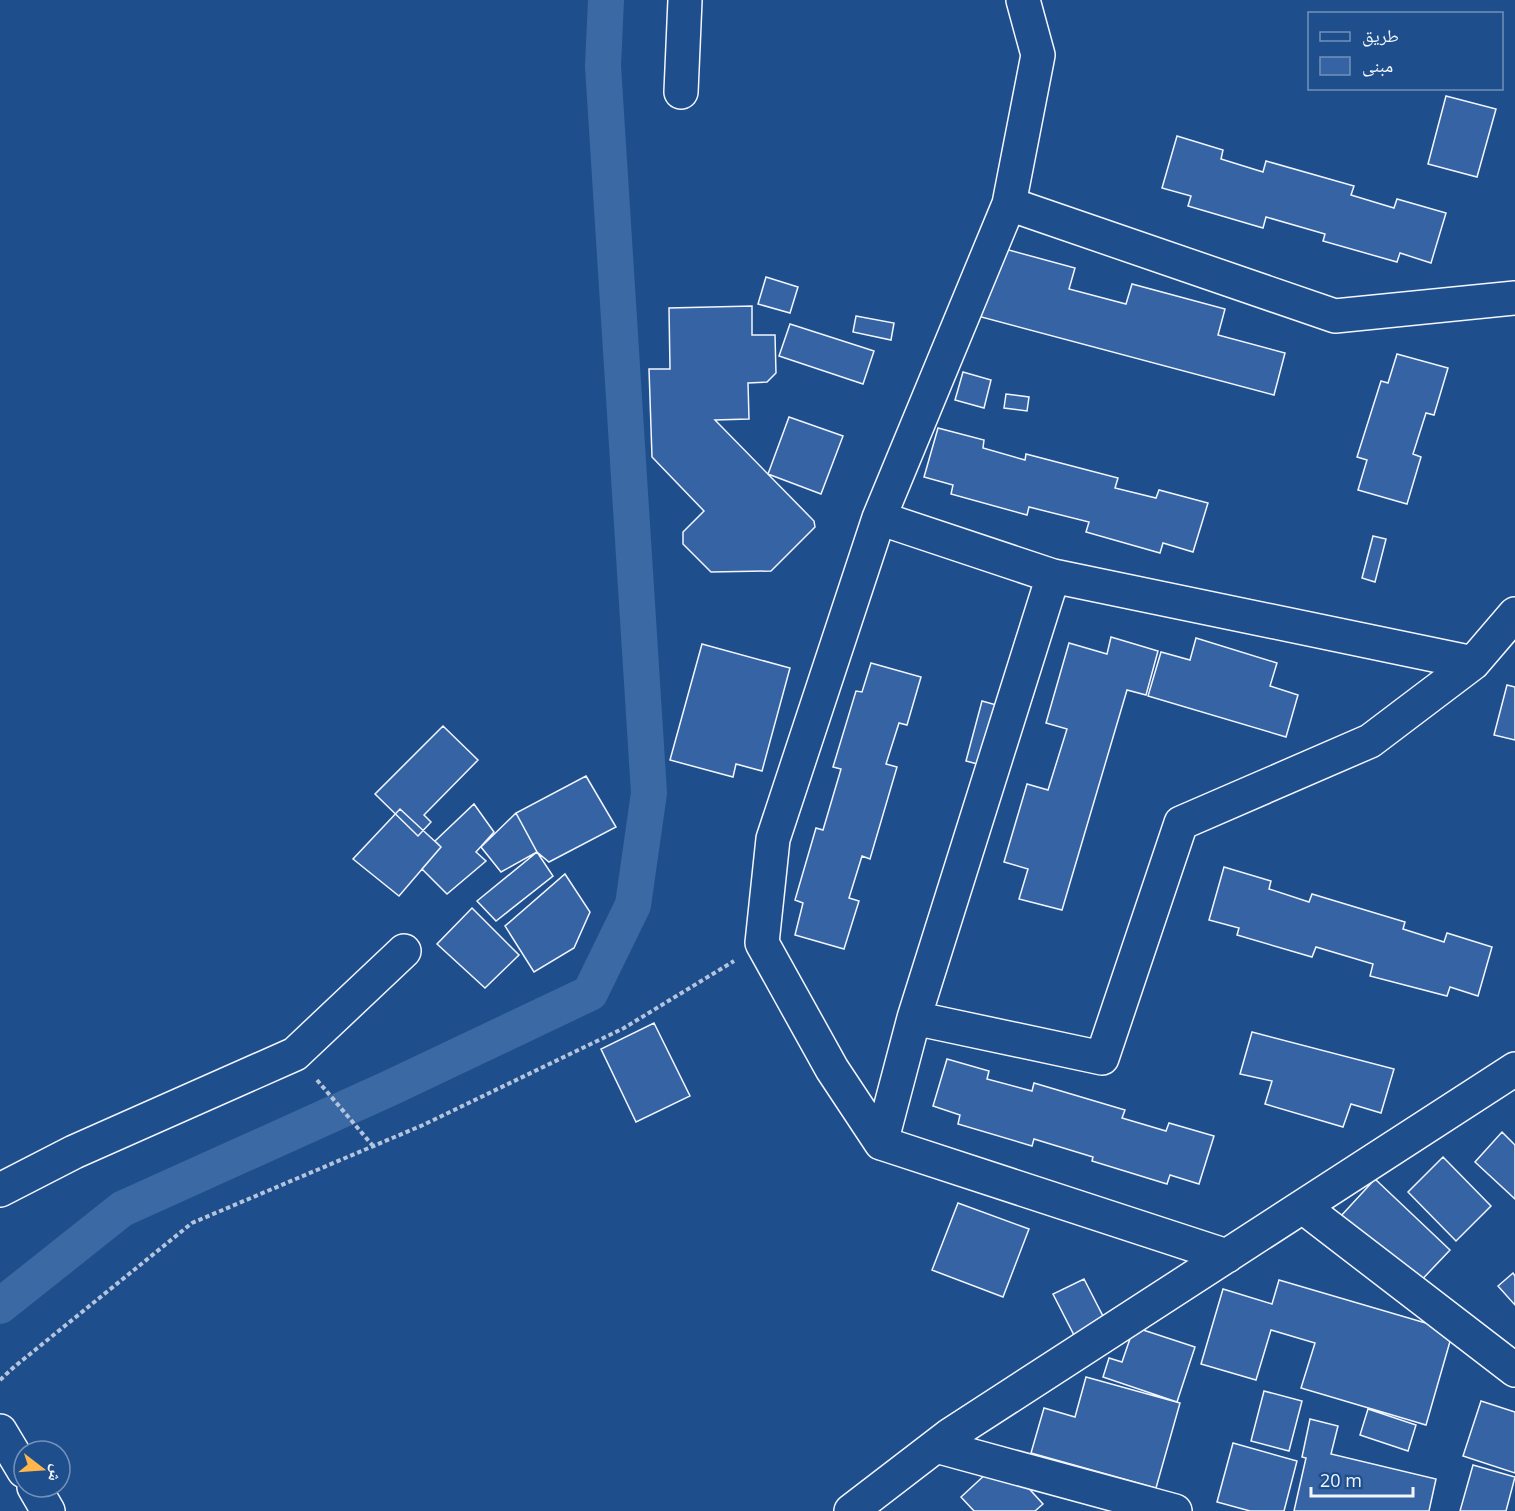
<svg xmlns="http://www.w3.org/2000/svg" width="1515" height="1511" font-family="'Open Sans','Noto Naskh Arabic',sans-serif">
<rect width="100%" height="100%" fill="#1f4e8c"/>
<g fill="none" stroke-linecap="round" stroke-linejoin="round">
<path stroke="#3b69a3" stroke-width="36" d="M0 1306 122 1209 390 1088 590 993 633 905 649 793 603 66 606 0"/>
</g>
<path fill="#3563a3" stroke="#f2f6ff" stroke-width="1.5" d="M1446 96 1496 109 1477 177 1428 164Z
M1177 136 1223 150 1221 159 1263 172 1266 161 1354 186 1351 195 1394 208 1397 199 1446 213 1431 263 1400 253 1397 262 1323 241 1325 234 1266 217 1263 228 1188 206 1191 196 1162 188Z
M1005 249 1075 268 1069 289 1126 304 1132 284 1225 309 1218 335 1285 353 1274 395 959 311 970 269 997 276Z
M766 277 798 287 790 313 758 304Z
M752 306V335H775L776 373 767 382 748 383 749 419 715 420 814 521 815 527 771 571 711 572 683 544V532L704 511 652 457 649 369H670L669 308Z
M856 316 894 323 891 340 853 332Z
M790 324 874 351 863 384 779 356Z
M1397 354 1448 368 1434 415 1426 413 1413 454 1421 457 1407 504 1358 490 1367 460 1357 457 1381 381 1388 383Z
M963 372 991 380 984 408 955 400Z
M1006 394 1029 397 1027 411 1004 408Z
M789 417 843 436 821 494 768 474Z
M938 428 984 440 983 448 1025 460 1026 454 1118 478 1115 488 1156 498 1159 490 1208 503 1193 552 1163 543 1160 553 1086 532 1089 522 1029 507 1027 515 951 494 953 485 924 477Z
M1373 536 1386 539 1375 582 1362 578Z
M1111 637 1158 651 1146 695 1127 690 1062 910 1019 899 1028 869 1004 862 1027 784 1048 790 1067 729 1046 723 1069 643 1107 654Z
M1196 638 1277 663 1270 686 1298 695 1286 737 1148 696 1161 652 1190 660Z
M702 644 790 668 762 771 736 764 733 777 670 760Z
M871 663 921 677 907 725 899 723 886 764 897 767 870 859 862 856 849 898 859 901 844 949 795 935 803 903 795 900 816 828 823 830 841 769 833 767 856 691 862 692Z
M1507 685 1515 687V740L1494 735Z
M982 701 1000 706 985 766 966 761Z
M443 726 478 760 424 815 431 822 418 836 375 794Z
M586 776 616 827 549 862 537 852 516 813Z
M474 804 494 832 476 852 486 861 447 894 422 869 441 847 435 841Z
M400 809 441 847 399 896 353 859Z
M516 813 537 852 501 872 481 847Z
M537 852 553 876 496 921 477 901Z
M1224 867 1271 881 1269 889 1309 902 1312 894 1405 922 1403 929 1444 942 1447 933 1492 947 1478 996 1450 987 1447 996 1370 976 1373 964 1316 947 1312 957 1237 935 1239 928 1209 920Z
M565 874 590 912 574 948 534 972 505 926Z
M472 908 519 955 485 988 437 944Z
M654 1023 690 1096 636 1122 601 1049Z
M1252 1032 1394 1069 1381 1113 1351 1104 1343 1127 1265 1104 1272 1081 1240 1074Z
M947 1059 989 1071 987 1079 1032 1091 1034 1083 1125 1110 1122 1118 1166 1131 1169 1123 1214 1136 1199 1184 1170 1175 1167 1184 1092 1161 1093 1157 1034 1139 1032 1146 958 1124 960 1115 933 1106Z
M1502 1132 1515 1145V1199L1475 1162Z
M1443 1157 1491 1206 1456 1241 1408 1192Z
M1375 1179 1450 1250 1414 1288 1340 1217Z
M958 1203 1029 1229 1003 1297 932 1270Z
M1513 1273 1515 1276V1305L1498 1286Z
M1084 1279 1107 1324 1076 1339 1053 1294Z
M1279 1280 1453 1331 1426 1425 1301 1388 1315 1343 1271 1330 1256 1380 1201 1364 1223 1289 1272 1304Z
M1134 1327 1195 1347 1177 1402 1103 1377 1109 1358 1122 1362Z
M1086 1377 1180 1403 1156 1488 1031 1453 1044 1408 1075 1417Z
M1264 1391 1302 1401 1289 1451 1251 1441Z
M1481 1401 1515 1412V1473L1463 1456Z
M1368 1409 1416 1425 1408 1451 1360 1435Z
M1310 1419 1338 1426 1331 1454 1436 1479 1429 1511H1294L1306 1458 1302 1457Z
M1233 1443 1297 1461 1284 1511H1250L1217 1502Z
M1002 1459 1043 1504 1035 1511H974L961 1497Z
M1473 1465 1515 1477 1506 1511H1460Z"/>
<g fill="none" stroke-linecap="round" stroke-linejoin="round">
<g stroke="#f2f6ff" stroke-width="36">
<path id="minor" d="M1023 0 1038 55 1009 204 879 518 773 839 762 943 832 1069 881 1143 1227 1256
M681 92 685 0
M1009 204 1335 316 1515 298
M879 518 1053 576
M914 1018 1053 576 1473 663
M881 1143 914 1018 1102 1058 1181 823 1370 741 1473 663 1515 614
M0 1190 74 1152 295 1054 404 951
M1303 1207 1515 1370
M0 1431 24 1471
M936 1446 1175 1511
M34 1487 48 1511
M851 1511 950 1435 1515 1069"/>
</g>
<path stroke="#b3c4dc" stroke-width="4" stroke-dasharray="4.5 3" stroke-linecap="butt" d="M317 1080 373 1146
M0 1380 14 1367 192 1223 423 1125 624 1028 734 961"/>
<use href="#minor" stroke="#1f4e8c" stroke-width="33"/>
</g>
<rect x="1308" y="12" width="195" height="78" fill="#1f4e8c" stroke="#7391ba" stroke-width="1.5"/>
<rect x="1320" y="32" width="30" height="9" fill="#1f4e8c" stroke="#7391ba" stroke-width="1.5"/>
<text x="1362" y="42" font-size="18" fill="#f2f6ff">طريق</text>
<rect x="1320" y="57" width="30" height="18" fill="#3563a3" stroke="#7391ba" stroke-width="1.5"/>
<text x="1362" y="72" font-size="18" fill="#f2f6ff">مبنى</text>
<g transform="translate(42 1469) rotate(107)"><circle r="28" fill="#1f4e8c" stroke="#7391ba" stroke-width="1.5"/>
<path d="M0-4.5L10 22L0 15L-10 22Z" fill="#ffb74d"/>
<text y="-9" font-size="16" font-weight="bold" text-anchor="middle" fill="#f2f6ff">ش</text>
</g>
<path d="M1311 1487v9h102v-9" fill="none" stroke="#f2f6ff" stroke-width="3"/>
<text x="1320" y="1487" font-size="18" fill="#f2f6ff" stroke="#1f4e8c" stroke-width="4.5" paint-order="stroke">20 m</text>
</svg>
